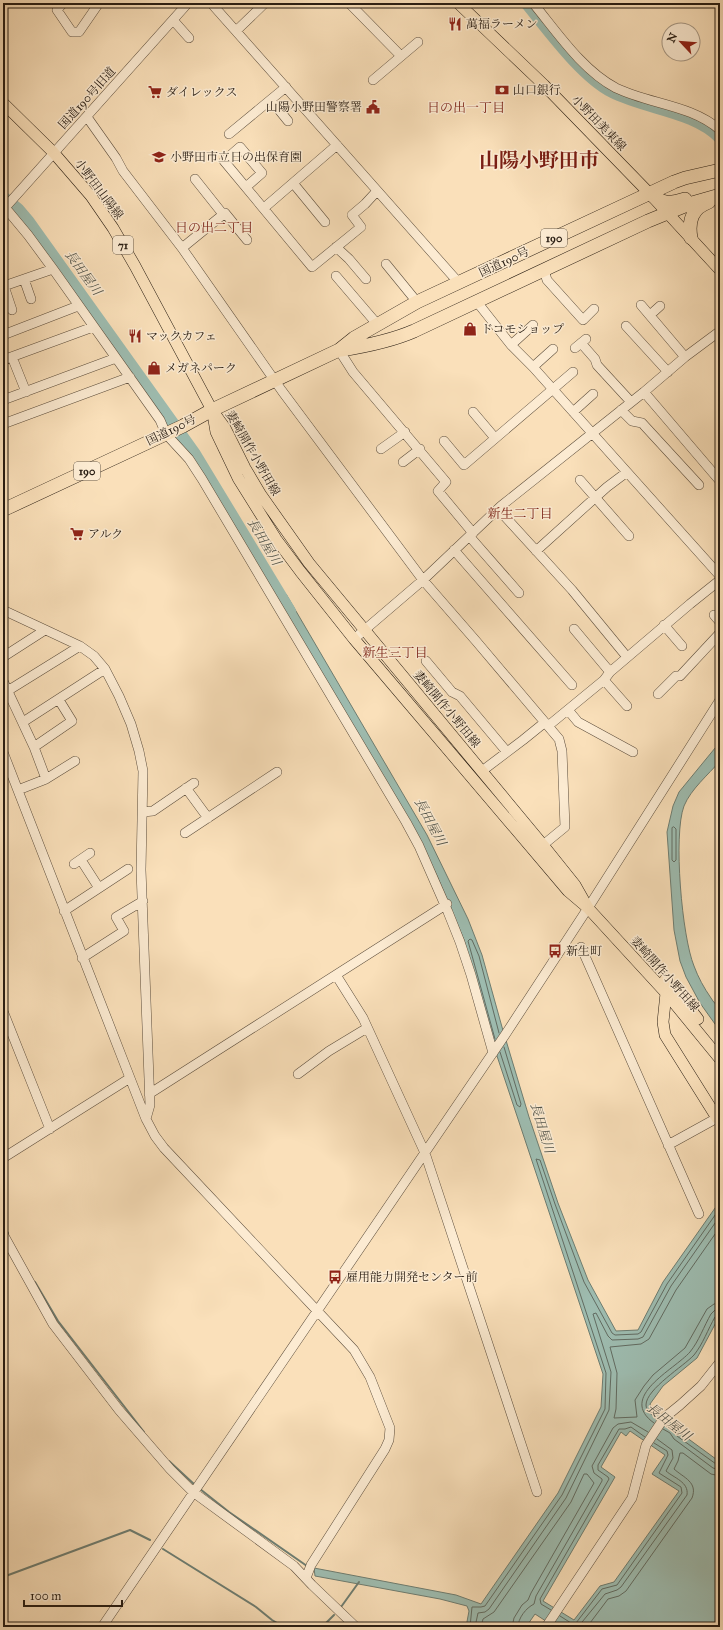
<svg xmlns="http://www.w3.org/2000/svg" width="723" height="1630" font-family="'IM FELL Great Primer','Noto Serif JP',serif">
<rect width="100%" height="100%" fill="#fae0ba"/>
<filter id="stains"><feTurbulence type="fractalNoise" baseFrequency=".005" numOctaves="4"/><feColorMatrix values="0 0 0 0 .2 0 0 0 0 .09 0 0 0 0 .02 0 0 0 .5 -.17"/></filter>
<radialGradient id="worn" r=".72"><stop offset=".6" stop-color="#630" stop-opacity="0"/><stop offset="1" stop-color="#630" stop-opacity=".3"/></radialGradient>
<path fill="#9ebdb1" stroke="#6e7d71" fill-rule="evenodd" d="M286 594 427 835 468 919 482 955 502 1027 529 1117 558 1203 588 1280 616 1331 638 1330 663 1282 720 1201V1315L697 1358 663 1386 650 1404 652 1410 680 1429 679 1432 720 1462V1627H555L535 1614 526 1627H466L469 1611 467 1606 440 1599 315 1576 314 1568 456 1595 481 1604 558 1493 601 1407 603 1374 491 1038 464 940 437 876 410 822 277 600ZM630 1431 665 1455 652 1474 679 1491 614 1582 600 1586 574 1620 543 1601 615 1477 601 1467 621 1432 626 1436Z
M720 742V761C708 775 691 789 684 806 673 835 682 937 694 966 698 977 704 988 711 998 713 1002 718 1006 720 1010 722 1016 720 1025 720 1031L700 1003 686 977 680 961 674 930 667 832 673 806 679 792Z"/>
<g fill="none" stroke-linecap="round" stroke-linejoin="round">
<path stroke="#626c62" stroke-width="1" d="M674 827 676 829V860L674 862 672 860V828Z
M495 1039 468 941 470 939 472 940 479 956 499 1033
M500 1052 517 1105 520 1107 521 1104 504 1047
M720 1227 676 1290 649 1339 641 1344 610 1347 617 1373 616 1409 614 1418 637 1417 635 1400 644 1386 653 1375 685 1348 707 1309 714 1304 720 1303
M657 1419C652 1415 646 1411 646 1405 646 1389 684 1366 694 1355 703 1344 708 1329 715 1317L720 1315
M654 1423C617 1397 674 1370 690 1352 699 1341 704 1326 711 1314L715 1310 720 1309
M666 1425 675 1430 677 1436 716 1464 720 1465
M663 1429 670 1433 674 1439 713 1468 720 1470
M551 1610 541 1604 540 1599 609 1479 608 1477 598 1470V1465L619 1429H625L631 1427 645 1437
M560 1616 571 1623H576L602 1589 617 1585 682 1493 681 1487 659 1473 668 1455 667 1451 654 1443
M470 1627 472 1607H481L485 1606 562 1495 605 1409 606 1373 536 1159 540 1160 555 1204 584 1282 612 1333 615 1335 638 1334 641 1332 667 1284 720 1208
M475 1627 478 1613 485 1612 489 1609 566 1498 609 1410 611 1372 593 1314 596 1313 608 1336 612 1340 638 1339 643 1337 671 1286 720 1216
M481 1627 483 1619 494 1612 571 1502 584 1474H587L594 1483 531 1593 528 1600 522 1605 514 1618 512 1627
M518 1627C518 1618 526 1608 534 1604L536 1596 602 1481V1479L594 1473 592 1466 613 1428 618 1424 631 1422 648 1432
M578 1627 605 1594 617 1590 621 1587 687 1495C689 1482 674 1478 666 1471L673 1458 672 1450 657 1439
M587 1627 608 1599 619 1596 626 1591 692 1498C698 1482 684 1478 674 1469L678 1461 680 1453H683L711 1474 720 1476"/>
<path stroke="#6e7d71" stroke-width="2" d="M3 1225 8 1233
M35 1282 58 1321 144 1432
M169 1461 195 1485
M200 1489 229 1512 307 1566
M163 1549 256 1607 272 1620 284 1627
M3 1577 130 1530 150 1540
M341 1607 359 1582
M322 1627 334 1615"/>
<path stroke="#9ebdb1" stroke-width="12" d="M526 3C549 31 581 76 612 92 645 109 694 111 720 138
M3 197 18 209 29 222 195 454 290 611"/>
<g stroke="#5c4d3c" stroke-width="10">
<path id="minor" d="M63 3 57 10 72 32H79L99 3
M211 3 459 283
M349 3 401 56
M533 3C557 32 582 70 616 88 649 104 692 105 720 130
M173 20 189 38
M236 31 265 3
M373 80 418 42
M271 100 288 121
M87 117 116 158 123 171 182 248 282 391 423 580 476 641 559 739 562 751 565 827 543 845
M229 134 286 87
M195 179 222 213H225
M293 183 325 222
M246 187 262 173 240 147 224 161 312 267 361 227 352 215 365 204 377 191
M3 205 28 235 53 269 160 420 166 434 189 459 202 479 406 822 419 846 448 912 460 942 471 975 493 1053
M264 208 337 145
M3 210 188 3
M336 247 349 259 366 279
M182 248 225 213 247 240
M386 264 417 302
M544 270 547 280 583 320 594 309
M336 276 377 324
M24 279 31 299
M477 302 511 345 533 367 720 576
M641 305 685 357
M12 310 4 286 53 269
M650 315 660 306
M626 326 668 372
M3 335 78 306
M581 343 595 359 597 365 631 402
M511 345 533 325
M575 348 586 339
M339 350 353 372 446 482 438 491 473 533
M12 357 26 392
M3 360 93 327
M533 367 553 349
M644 392 720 481
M3 400 116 358
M621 410 632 421 642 423 699 485
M473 412 495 438
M573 412 593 394
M3 424 130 377
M444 441 464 465 573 372
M381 449 405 432
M403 462 420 449
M580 480 629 536
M499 510 572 590 627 657
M470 537 519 593
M454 550 572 685
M536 551 607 487 627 472
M3 610 80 646 94 656 105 669 119 696 131 724 139 751 143 771 141 870 150 1105 146 1119
M714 615 720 622
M664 625 682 646
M574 629 610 672
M354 639 423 580 501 506 644 392 685 357 720 331
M3 657 45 630
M426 661 452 692 460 696 507 752
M3 681 34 747 46 779
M9 690 80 646
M658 694 676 676H680L720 633
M627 706 604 680 610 672 690 604 720 580
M568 710 578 722 633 752
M23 722 105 669
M548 726 604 680
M34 747 72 721 59 700
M3 752 130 1078 146 1119 155 1136 164 1148 354 1350 370 1377 390 1428 389 1440 385 1449 311 1565 306 1578
M482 771 523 740 544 723
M186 788 208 818
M18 790 46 779 75 761
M143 812 153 811 194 783
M185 833 277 772
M81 860 99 888
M74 864 90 853
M64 911 128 869
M581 947 699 1214
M82 958 124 931 116 917 143 901
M336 975 363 1018 425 1153 537 1492
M3 1011 50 1129
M298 1074 329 1051 367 1028
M149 1094 447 904
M668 1145 717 1118 720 1121
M3 1158 130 1078
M3 1234 53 1324 119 1410 170 1469 193 1492 294 1566 312 1585 356 1627
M102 1627 505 1035 588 908 720 700
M546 1627 632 1498 646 1445 664 1418 680 1405 701 1386 720 1362"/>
</g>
<g stroke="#271c12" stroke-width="12">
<path id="major" d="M458 3 544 85 650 194 720 270
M3 103 53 152 91 196 113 228 135 266 212 410 225 428 245 468 261 495 309 563 543 845 575 885 588 908
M213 414 216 432 238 478 276 539 300 571 354 639 568 891 588 908 666 993 720 1059
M665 980 681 997 698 1019
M666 993 663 1022 665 1035 717 1118 720 1116"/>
</g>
<g stroke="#271c12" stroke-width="14">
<path id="highway" d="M650 194C664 204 669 204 685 199
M691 238C688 221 692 208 709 202
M341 350C366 346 391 341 414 331L648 221 692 203 720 195
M3 510 183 426 212 410 339 350 354 338 417 302 674 182 685 178 720 170"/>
</g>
<use href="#minor" stroke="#fcebd2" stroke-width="9"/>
<use href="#major" stroke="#fae0ba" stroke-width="11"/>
<use href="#highway" stroke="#fae0ba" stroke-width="13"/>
</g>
<defs>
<g id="restaurant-bare" transform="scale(1.08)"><path d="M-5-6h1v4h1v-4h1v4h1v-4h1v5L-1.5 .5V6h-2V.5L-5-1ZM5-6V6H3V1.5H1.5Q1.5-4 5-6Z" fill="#8f2418" stroke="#fcebd2" stroke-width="2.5" paint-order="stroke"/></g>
<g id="bank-bare" transform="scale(1.08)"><path d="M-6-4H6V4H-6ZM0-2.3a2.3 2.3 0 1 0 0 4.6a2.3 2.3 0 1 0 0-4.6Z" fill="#8f2418" stroke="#fcebd2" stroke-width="2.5" paint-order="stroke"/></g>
<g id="supermarket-bare" transform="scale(1.08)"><path d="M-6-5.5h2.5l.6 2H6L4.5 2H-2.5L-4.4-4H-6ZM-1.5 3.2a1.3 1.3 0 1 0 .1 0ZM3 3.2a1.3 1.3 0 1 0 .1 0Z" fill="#8f2418" stroke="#fcebd2" stroke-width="2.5" paint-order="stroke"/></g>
<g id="civic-bare" transform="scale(1.08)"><path d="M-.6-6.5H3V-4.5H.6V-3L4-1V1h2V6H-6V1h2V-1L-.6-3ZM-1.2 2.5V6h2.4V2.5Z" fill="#8f2418" stroke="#fcebd2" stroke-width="2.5" paint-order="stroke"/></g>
<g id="school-bare" transform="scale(1.08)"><path d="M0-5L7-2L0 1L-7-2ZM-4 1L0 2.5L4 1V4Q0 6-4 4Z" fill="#8f2418" stroke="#fcebd2" stroke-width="2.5" paint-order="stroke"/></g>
<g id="shop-bare" transform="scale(1.08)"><path d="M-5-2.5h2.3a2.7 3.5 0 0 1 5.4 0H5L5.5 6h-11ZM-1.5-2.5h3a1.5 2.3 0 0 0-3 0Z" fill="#8f2418" stroke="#fcebd2" stroke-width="2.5" paint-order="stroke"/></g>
<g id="bus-bare" transform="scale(1.08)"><path d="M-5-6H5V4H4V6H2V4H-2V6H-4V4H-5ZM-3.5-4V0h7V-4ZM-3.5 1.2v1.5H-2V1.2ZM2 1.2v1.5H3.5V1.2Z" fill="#8f2418" stroke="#fcebd2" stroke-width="2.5" paint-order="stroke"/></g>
</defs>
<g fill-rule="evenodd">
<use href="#restaurant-bare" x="455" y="24"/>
<use href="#bank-bare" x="502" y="90"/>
<use href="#supermarket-bare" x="155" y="92"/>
<use href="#civic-bare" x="373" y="107"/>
<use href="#school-bare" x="159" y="157"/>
<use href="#shop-bare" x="470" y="329"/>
<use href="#restaurant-bare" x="135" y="336"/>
<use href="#shop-bare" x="154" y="368"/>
<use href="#supermarket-bare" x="77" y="534"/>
<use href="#bus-bare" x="555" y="951"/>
<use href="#bus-bare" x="335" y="1277"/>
</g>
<g text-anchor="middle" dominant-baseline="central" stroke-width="3" stroke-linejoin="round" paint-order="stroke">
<g fill="#fcebd2" stroke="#675a4c" stroke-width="1">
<rect x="541" y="229" width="26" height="18" rx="3"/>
<rect x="113" y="236" width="20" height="18" rx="3"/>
<rect x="74" y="462" width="26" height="18" rx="3"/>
</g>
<g font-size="11" font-weight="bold" fill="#271c12">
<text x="554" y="238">190</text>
<text x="123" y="245">71</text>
<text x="87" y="471">190</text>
</g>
<g font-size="12" fill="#271c12" stroke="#fcebd2" text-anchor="start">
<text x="466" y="24">萬福ラーメン</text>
<text x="513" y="90">山口銀行</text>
<text x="166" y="92">ダイレックス</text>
<text x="362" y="107" text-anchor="end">山陽小野田警察署</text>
<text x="170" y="157">小野田市立日の出保育園</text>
<text x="481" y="329">ドコモショップ</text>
<text x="146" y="336">マックカフェ</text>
<text x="165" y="368">メガネパーク</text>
<text x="88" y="534">アルク</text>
<text x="566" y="951">新生町</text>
<text x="346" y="1277">雇用能力開発センター前</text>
</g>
<g font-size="12" fill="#271c12" stroke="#fcebd2">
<text transform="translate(87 98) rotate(-48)">国道190号旧道</text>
<text transform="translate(599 123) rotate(46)">小野田美東線</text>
<text transform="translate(99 189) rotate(53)">小野田山陽線</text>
<text transform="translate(504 262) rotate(-25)">国道190号</text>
<text transform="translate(171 430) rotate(-26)">国道190号</text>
<text transform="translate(253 453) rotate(60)">妻崎開作小野田線</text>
<text transform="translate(447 709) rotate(50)">妻崎開作小野田線</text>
<text transform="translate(665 974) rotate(48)">妻崎開作小野田線</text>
</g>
<g font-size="13" fill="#7a1f14" stroke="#fcebd2">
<text x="466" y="108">日の出一丁目</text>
<text x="214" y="228">日の出二丁目</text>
<text x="520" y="514">新生二丁目</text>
<text x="395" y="653">新生三丁目</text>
</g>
<g font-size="13" font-style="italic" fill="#51544a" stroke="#fcebd2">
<text transform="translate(83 273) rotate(54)">長田屋川</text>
<text transform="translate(264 542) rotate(59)">長田屋川</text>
<text transform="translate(430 822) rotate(62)">長田屋川</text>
<text transform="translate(542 1128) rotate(73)">長田屋川</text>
<text transform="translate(669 1422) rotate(38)">長田屋川</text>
</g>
<g font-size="20" font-weight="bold" fill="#7a1f14" stroke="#fcebd2">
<text x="539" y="160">山陽小野田市</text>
</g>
</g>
<rect width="723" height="1630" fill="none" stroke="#fae0ba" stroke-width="16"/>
<rect x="4" y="4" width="715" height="1622" fill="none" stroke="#271c12" stroke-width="2"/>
<rect x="8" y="8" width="707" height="1614" fill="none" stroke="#271c12"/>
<g transform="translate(681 42) rotate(296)"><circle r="19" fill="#fcebd2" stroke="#a79885"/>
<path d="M0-3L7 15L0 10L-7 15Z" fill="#8f2418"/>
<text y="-6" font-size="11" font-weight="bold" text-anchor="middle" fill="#271c12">N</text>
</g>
<path d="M24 1600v6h98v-6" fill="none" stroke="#271c12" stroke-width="2"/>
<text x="30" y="1600" font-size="12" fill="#271c12" stroke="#fcebd2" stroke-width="3" paint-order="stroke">100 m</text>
<rect width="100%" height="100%" filter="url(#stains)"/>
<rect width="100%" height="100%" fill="url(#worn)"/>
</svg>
